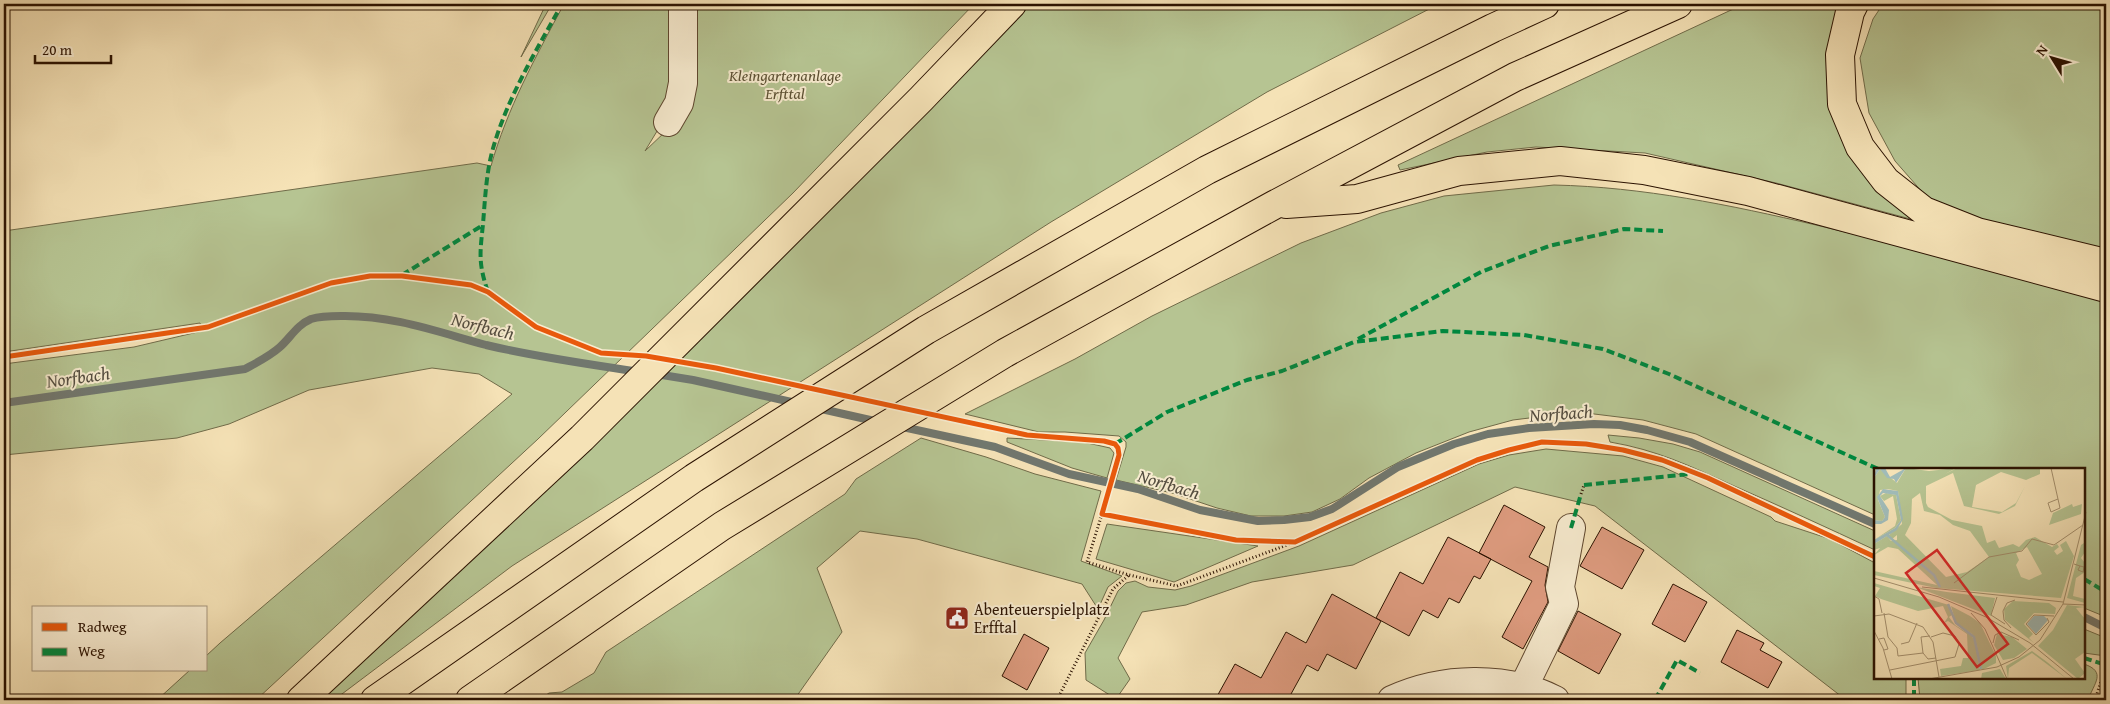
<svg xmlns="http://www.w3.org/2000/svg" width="2110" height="704" font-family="'Gentium Book Plus',serif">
<rect width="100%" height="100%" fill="#f5e2b6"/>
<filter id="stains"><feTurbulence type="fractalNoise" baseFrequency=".004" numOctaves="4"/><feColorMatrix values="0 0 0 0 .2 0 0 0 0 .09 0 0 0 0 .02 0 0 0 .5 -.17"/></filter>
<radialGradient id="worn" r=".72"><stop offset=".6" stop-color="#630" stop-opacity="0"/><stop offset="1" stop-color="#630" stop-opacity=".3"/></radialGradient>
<path fill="#b6c492" stroke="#706b49" d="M546 4H552L521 57Z
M564 4H677L671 108 645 151 688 110 689 4H974L793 193 538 439 256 700H157L190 670H206V656L220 643 512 394 479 374 432 368 309 390 229 424 177 438 4 455V364L134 347 202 331 200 323 4 352V231L477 163 491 166C507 109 536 56 564 4Z
M1030 4H1439L1267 92 1051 222 512 566 334 700H313L490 538 715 325Z
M1744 4H1841L1838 118 1944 228 1776 183 1645 153 1536 147 1487 152 1400 170 1398 165Z
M1883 4H2106V249L1978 219 1931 202 1895 161 1869 113 1860 58 1873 19Z
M1554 185C1643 187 1730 205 1816 225 1913 248 2010 275 2106 300V617L2084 608V469H1875V515L1696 434 1643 420 1578 412 1513 420 1469 432 1416 453 1369 478 1340 499 1312 512 1284 516H1251L1217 508 1172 493 1116 480 1126 447V442L1119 436 1065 432H1039L965 414 1075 359 1152 316 1301 243 1381 213 1444 196Z
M1608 435 1639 438 1673 444 1700 452 1875 531V550C1828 528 1780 506 1732 485 1690 466 1657 450 1610 442Z
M921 438 986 457 1035 474 1101 491 1081 561 1122 576 1108 587 1098 609 1082 584 917 539 860 531 817 568 842 632 794 700H539L549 693 562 692 594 673 606 652 845 494 856 479Z
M1007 438 1083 442 1110 448 1114 453 1107 478 1072 468 1007 442Z
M1546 449 1623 456 1663 467 1771 517 1775 521 1830 539 1875 563V678H1906V700H1846L1595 506 1515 487 1353 565 1252 582 1186 605 1142 612 1118 658 1130 679 1116 699 1086 680 1085 653 1104 620 1118 591 1126 583 1135 581 1148 587 1175 590 1191 586 1299 546 1479 464 1509 455Z
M1107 524 1258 546 1174 582 1096 559Z
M2084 629 2106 638V656L2084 653Z
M2084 664C2107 672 2094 683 2088 700H1920L1918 678H2084Z"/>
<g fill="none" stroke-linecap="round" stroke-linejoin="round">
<path stroke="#71776e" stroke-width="8" d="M656 374 693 380 796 403
M4 403 245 369C258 362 270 356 280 347 291 337 297 325 311 319 321 316 331 316 341 316 392 315 438 332 486 345 536 357 588 364 640 372
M817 408 879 422
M898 426 995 447 1069 474 1138 489 1200 510 1258 521 1284 520 1310 517 1332 509 1398 467 1454 444 1488 434 1529 428 1594 424 1620 425 1647 430 1690 442 1875 524
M2084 617 2106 628"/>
</g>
<path fill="#df9c80" stroke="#2b1200" d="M1504 505 1545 527 1529 557 1548 567 1545 585 1548 602 1523 649 1502 637 1532 581 1479 553Z
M1602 527 1644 550 1622 589 1580 566Z
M1448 537 1491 559 1480 579 1474 576 1459 603 1449 598 1438 618 1423 610 1409 636 1376 618 1400 572 1423 584Z
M1673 584 1707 602 1685 642 1652 624Z
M1332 594 1381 621 1356 669 1327 654 1318 671 1307 665 1291 694 1302 700H1215L1235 664 1261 678 1286 632 1306 643Z
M1578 611 1621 634 1599 674 1558 651Z
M1737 630 1764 643 1760 650 1782 662 1768 688 1721 662Z
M1024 634 1049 648 1027 690 1002 676Z"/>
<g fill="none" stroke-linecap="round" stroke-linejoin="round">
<g stroke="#5e462e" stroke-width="30">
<path id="minor" d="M668 122 679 103 683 83V4
M1523 688 1564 604 1560 587 1571 528
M1392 700C1442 677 1506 675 1555 700"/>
</g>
<g stroke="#2b1200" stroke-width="30">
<path id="highway" d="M1854 4 1850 12 1840 55 1842 104 1860 147 1886 181 1924 211 1977 232 2106 263
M1286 204 1357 199 1459 171 1560 161 1644 170 1748 191 2106 288
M301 700 582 438 921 99 1012 4
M375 700 694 478 926 330 1207 170 1493 28 1545 4
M470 700 722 526 1005 353 1274 205 1515 77 1678 4"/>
</g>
<path stroke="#2b1200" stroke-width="3" stroke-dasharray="1 2.5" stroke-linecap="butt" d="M1581 494 1584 485
M1102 514 1087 562 1129 575 1177 586 1295 542
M1057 700 1113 589 1129 575
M2095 700 2106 666"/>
<use href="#minor" stroke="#f8ecd0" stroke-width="28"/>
<use href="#highway" stroke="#f5e2b6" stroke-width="28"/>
<path stroke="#00873e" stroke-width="4" stroke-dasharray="8 4" stroke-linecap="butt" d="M402 275 483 225
M488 292C478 263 480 253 483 224 485 200 486 176 492 152 506 100 536 51 562 4
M1358 339 1481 272 1549 246 1624 229 1663 231
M1115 444 1167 412 1247 380 1282 371 1354 342 1443 331 1524 335 1603 349 1669 374 1878 469
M1584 485 1690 474
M1571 528 1581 494
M2084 579 2106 592
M2084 658 2106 665
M1914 678V700
M1547 700 1549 697
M1655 700 1677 660 1700 673"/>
<g stroke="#f8ecd0" stroke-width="8">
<path id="cycleway" d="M4 357 208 327 331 283 370 276H402L471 285 488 292 536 327 601 353 646 356 716 368 1027 435 1104 441 1115 444 1118 448 1119 455 1102 514 1236 540 1295 542 1477 460 1509 450 1542 442 1586 444 1623 450 1662 460 1708 478 1875 557"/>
</g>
<use href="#cycleway" stroke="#e8590c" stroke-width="5"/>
</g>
<defs>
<g id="civic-square" transform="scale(1.25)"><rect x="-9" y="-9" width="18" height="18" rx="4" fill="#8f2418" stroke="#f8ecd0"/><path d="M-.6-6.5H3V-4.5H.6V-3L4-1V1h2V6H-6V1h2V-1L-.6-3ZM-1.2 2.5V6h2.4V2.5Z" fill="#fff"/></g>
</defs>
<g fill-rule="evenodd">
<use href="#civic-square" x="957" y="618"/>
</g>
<g text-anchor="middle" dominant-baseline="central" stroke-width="4" stroke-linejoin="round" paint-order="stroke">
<g font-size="16" font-style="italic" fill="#5c5033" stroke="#f8ecd0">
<text x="785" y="75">Kleingartenanlage<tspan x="785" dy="18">Erfttal</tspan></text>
</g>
<g font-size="16" fill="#2b1200" stroke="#f8ecd0" text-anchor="start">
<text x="974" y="609">Abenteuerspielplatz<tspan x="974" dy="18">Erfftal</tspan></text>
</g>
<g font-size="18" font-style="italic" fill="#544d40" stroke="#f8ecd0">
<text transform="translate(483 326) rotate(14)">Norfbach</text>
<text transform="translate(78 377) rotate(-8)">Norfbach</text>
<text transform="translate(1561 413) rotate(-4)">Norfbach</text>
<text transform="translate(1169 484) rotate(17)">Norfbach</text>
</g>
</g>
<g transform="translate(1874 468)">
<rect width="211" height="211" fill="#f5e2b6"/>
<path d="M32 0 55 3 82 0 71 6 83 0H166V6L152 12 127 4 102 17 98 39 128 44 142 35 151 18 141 38 125 46 90 38 79 5 52 18V35L54 39 78 52 108 58 113 75 121 72 125 80 139 76 145 79 152 72 161 69 178 79 183 76 185 79 180 83 183 87 189 83 186 77 192 73 200 88 187 130 62 120 0 107V103L63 117 24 81 14 79 0 87 6 80 0 82V76L13 68 17 73 23 72V67L17 72 14 68 28 56 24 23 14 21 6 22 4 32 11 49 8 53 0 52V10L6 1 23 15ZM46 25 50 43 66 47 79 57 96 63 115 89 93 104 72 109 31 67 37 55 38 31ZM153 79 168 106 155 112 147 109 142 97 145 92 142 85ZM12 25 22 27 27 52 21 60 0 72 21 58 23 51 19 28 10 33 6 28ZM198 36 199 39 208 36 207 46 175 57 179 45ZM210 75 211 84 207 90 211 95V104L202 110 199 128 211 131V135L193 130 207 77ZM0 115 75 137 78 147 75 149 81 157 98 168 101 174 98 166 82 155 77 138 96 148 106 155 122 188V195L108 202 102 179 106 202 67 208 66 201 87 198 89 190H94L93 166 74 153 70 155 74 149 69 138 44 143 7 131 1 128 6 120 0 118ZM42 119 73 124 121 130 117 148ZM139 133 175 135 182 140 181 146 160 145 150 156 159 166 155 170 160 175 131 152 130 141ZM193 137 211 139 202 140 211 151V184L201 191 211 205 204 211 164 178 179 162ZM123 166 138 169 153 181 140 190 129 192 120 177ZM158 183 173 194 193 211 158 185 135 200 134 211 132 198ZM126 201 132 211H107L108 205Z" fill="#b6c492" fill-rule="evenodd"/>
<path d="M2 0H11L16 9 32 0 22 15 20 11 13 10 6 1 0 10ZM9 21 24 23 29 51 23 62 0 76V72L21 60 27 52 22 27 9 25 6 28 15 42 14 52 7 56H0V52L8 53 11 49 3 29ZM160 148H170L174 152 162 166 153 156Z" fill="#a0bbb8"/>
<path fill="none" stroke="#a0bbb8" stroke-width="2.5" d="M13 67 60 107 66 119M74 136 82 155 100 169 107 201"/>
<path fill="none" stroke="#a48f6d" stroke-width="1" d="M177 0 186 40 177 44 174 35 184 31M200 96 206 98 210 99 209 104 204 102 206 98M0 110 65 129 112 149 156 175 200 211M80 115 115 89 148 83 158 71 180 77 209 57M48 119 189 134M0 128 5 131 8 145M123 129 117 147 131 156M189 136 212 137M10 145 14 169 23 180 24 188 49 185 54 191 62 190M97 145 111 161 127 197M0 148 15 146 49 159 59 174 65 209M173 150 175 154 162 167 152 156 160 147 180 148M137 160 130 152 129 143 133 135 141 132M0 163 9 180 18 211M5 171 10 170 14 181 10 182M119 175 121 167 127 164 145 172M27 176 35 174 43 155M49 185 47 169 56 168M127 197 133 211M16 202 81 189 85 176 81 168 69 165 57 169M55 211 123 199 145 189 166 172 189 136 212 44"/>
<path fill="#d62828" fill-opacity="0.15" stroke="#d62828" stroke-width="2.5" d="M63 82 134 176 103 199 32 105Z"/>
<rect width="211" height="211" fill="none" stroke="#2b1200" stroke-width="2.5"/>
</g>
<rect width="2110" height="704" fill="none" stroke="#f5e2b6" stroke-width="20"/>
<rect x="5" y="5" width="2100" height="694" fill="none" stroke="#2b1200" stroke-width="2.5"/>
<rect x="10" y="10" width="2090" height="684" fill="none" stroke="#2b1200"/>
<rect x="32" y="606" width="175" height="65" fill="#f8ecd0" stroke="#a6957d"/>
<rect x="42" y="623" width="25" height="8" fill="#e8590c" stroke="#a6957d"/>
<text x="78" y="632" font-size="15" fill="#2b1200">Radweg</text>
<rect x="42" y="648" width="25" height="8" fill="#00873e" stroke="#a6957d"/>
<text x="78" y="656" font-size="15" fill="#2b1200">Weg</text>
<g transform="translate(2052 58) rotate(307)" stroke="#f8ecd0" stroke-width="4" paint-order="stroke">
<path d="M0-4L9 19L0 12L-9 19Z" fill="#2b1200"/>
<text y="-8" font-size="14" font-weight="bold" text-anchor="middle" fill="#2b1200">N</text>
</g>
<path d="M35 55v8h76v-8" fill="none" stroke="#2b1200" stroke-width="2.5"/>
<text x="42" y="55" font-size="15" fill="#2b1200" stroke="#f8ecd0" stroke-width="4" paint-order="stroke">20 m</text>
<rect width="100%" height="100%" filter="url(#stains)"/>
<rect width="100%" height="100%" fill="url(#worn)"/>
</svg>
